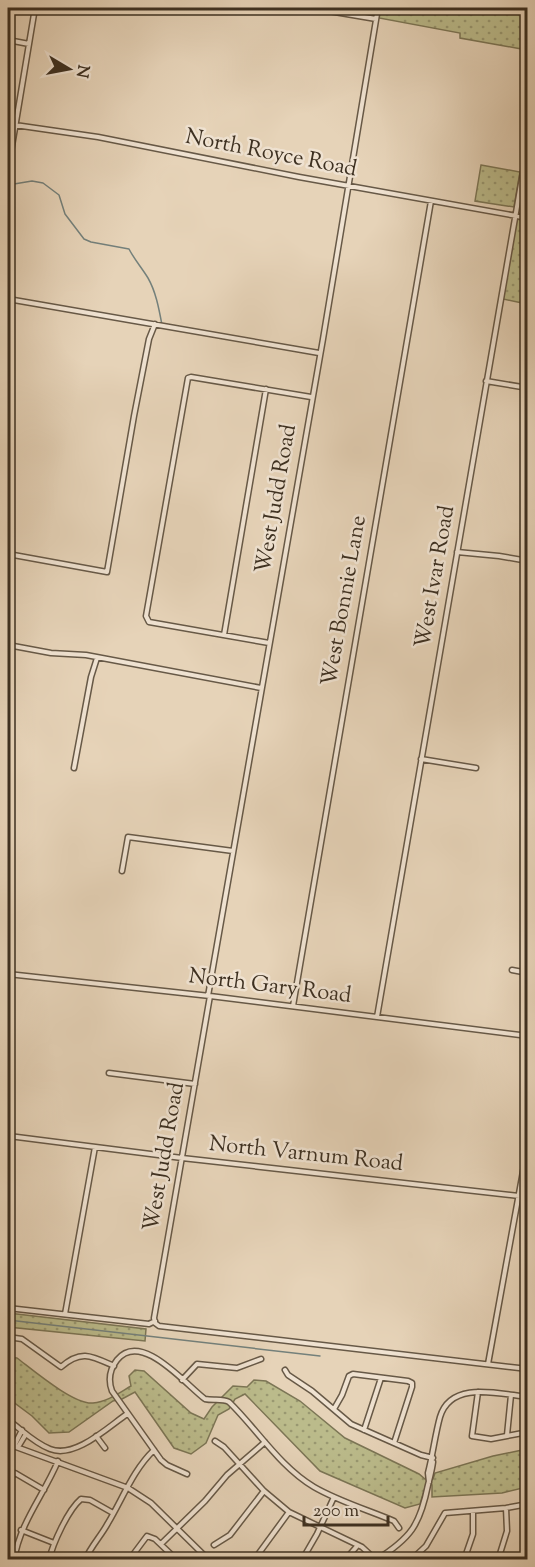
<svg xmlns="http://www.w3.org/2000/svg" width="535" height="1567" font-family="'Sorts Mill Goudy',serif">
<defs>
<pattern id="grass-dots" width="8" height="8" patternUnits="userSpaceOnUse" patternTransform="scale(1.5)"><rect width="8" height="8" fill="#bbbb8b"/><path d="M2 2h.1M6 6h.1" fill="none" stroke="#999871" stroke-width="1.8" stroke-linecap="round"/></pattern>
</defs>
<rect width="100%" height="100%" fill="#e6d3b8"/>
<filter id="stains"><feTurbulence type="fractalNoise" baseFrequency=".00333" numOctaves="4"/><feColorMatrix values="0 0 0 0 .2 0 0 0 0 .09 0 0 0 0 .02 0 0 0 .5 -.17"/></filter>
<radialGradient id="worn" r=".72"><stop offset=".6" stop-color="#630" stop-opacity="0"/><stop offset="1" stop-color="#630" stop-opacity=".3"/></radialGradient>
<path fill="url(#grass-dots)" stroke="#7c7656" stroke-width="1.5" d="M381 8H527V50L460 38V33L379 18Z
M481 165 520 172 514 207 475 201Z
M517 219 527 221V304L503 299Z
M8 1313 146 1329 145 1341 8 1327Z
M8 1357 17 1358C33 1370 74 1405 93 1403 107 1402 119 1393 131 1386L129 1376 135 1370 144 1371 191 1413 204 1419 212 1407 233 1386 247 1387 254 1380 266 1381 300 1401 345 1438 419 1474 425 1479H433L435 1473 493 1456 527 1449V1487L502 1493 432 1497V1485L426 1484 420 1504 405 1508 320 1471 245 1394 235 1399 229 1409 218 1415 206 1443 191 1454 174 1448 135 1392 122 1399 113 1401 69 1432 49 1433 32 1416 8 1398Z"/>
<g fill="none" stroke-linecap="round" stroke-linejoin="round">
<path stroke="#74807b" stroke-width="1.5" d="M8 185 32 181 43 183 59 195 65 214 84 239 91 242 129 249C134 259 142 268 148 278 156 292 159 309 162 325
M8 1320 320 1356"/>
<g stroke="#675947" stroke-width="7">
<path id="minor" d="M311 8 376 19
M8 40 29 44
M8 124 98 137 299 177 528 218
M8 170 35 8
M8 299 319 353
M486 381 528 388
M457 552 499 556 528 561
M8 554 107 572 134 416 149 339 155 324
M224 635 266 389
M269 643 149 622 146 616 188 378 191 377 311 397
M8 645 51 653 86 655 261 688
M421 759 476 768
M74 768 91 677 97 658
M122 871 128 837 233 851
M8 889 9 880
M512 970 528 973
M8 974 210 996 528 1036
M208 996 323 339 378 8
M210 996 154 1318 155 1323 159 1326 528 1369
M293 1006 431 201
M377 1017 528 143
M109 1073 195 1084
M8 1144 9 1136 182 1158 528 1197
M8 1308 149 1324 155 1321
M65 1314 95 1147
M8 1337 22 1339 61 1367C81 1349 92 1356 114 1366
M488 1364 528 1144
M285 1370 288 1375 312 1391 351 1424 421 1455 433 1458
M182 1380 197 1364 237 1368 261 1359
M478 1392 472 1436 491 1439 528 1432
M334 1409 342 1395 349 1376 353 1374 408 1381 412 1383V1387L394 1443
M8 1420C21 1429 34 1443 50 1449 75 1459 108 1427 127 1414
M364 1430 381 1378
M507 1435 511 1395
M96 1436 105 1448
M215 1441 224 1447 264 1491 289 1512 362 1547 376 1560
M8 1444 128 1488 151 1503 209 1560
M14 1446 22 1430
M18 1447 26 1434
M187 1474 167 1465 161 1460 112 1391C108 1380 110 1369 117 1360 141 1330 185 1384 205 1399 213 1401 222 1398 229 1402 257 1429 279 1466 314 1487 338 1501 368 1510 394 1521L399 1528
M8 1481 15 1473 44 1490
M429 1482 428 1473C433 1454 435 1435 440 1417 451 1380 499 1394 528 1397
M21 1530 54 1543
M161 1544 205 1501 227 1475 265 1442
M214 1545 230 1535 264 1491
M8 1556 14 1557
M14 1560C20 1522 44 1495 58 1461
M49 1560C53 1543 68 1510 81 1499L90 1500 113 1513
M85 1560C91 1546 101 1536 108 1523 123 1498 133 1470 154 1450
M129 1560 147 1536 155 1539 177 1560
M254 1560 289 1512
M302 1560 317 1534 334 1497
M345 1560 358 1545
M376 1560C411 1538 420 1525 428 1485 430 1477 432 1470 433 1462
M411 1560 426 1546 445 1513 506 1508 528 1504
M464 1560 473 1534V1511
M498 1560 507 1531 506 1508"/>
</g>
<use href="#minor" stroke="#efe2d1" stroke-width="4"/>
</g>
<g text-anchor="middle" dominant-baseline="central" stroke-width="5" stroke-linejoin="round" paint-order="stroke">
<g font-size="22" fill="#3d3021" stroke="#efe2d1">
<text transform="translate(271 154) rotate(11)">North Royce Road</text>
<text transform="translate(277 499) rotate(-80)">West Judd Road</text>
<text transform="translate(436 577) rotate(-80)">West Ivar Road</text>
<text transform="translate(345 601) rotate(-80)">West Bonnie Lane</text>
<text transform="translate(270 987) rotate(7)">North Gary Road</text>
<text transform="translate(306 1155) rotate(6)">North Varnum Road</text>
<text transform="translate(165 1157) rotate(-80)">West Judd Road</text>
</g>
</g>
<rect width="535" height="1567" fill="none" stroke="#e6d3b8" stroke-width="30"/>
<rect x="9" y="9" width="517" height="1549" fill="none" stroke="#3d3021" stroke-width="3"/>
<rect x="15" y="15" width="505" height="1537" fill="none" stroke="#3d3021" stroke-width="1.5"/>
<g transform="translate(69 69) rotate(100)" stroke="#efe2d1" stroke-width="4.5" paint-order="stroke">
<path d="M0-4.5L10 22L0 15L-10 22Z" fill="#3d3021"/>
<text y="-9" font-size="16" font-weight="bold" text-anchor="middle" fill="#3d3021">N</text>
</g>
<path d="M304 1516v9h84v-9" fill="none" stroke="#3d3021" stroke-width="3"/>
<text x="313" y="1516" font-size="18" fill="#3d3021" stroke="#efe2d1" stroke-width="4.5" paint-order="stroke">200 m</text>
<rect width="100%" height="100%" filter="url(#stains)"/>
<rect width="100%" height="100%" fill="url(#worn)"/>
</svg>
